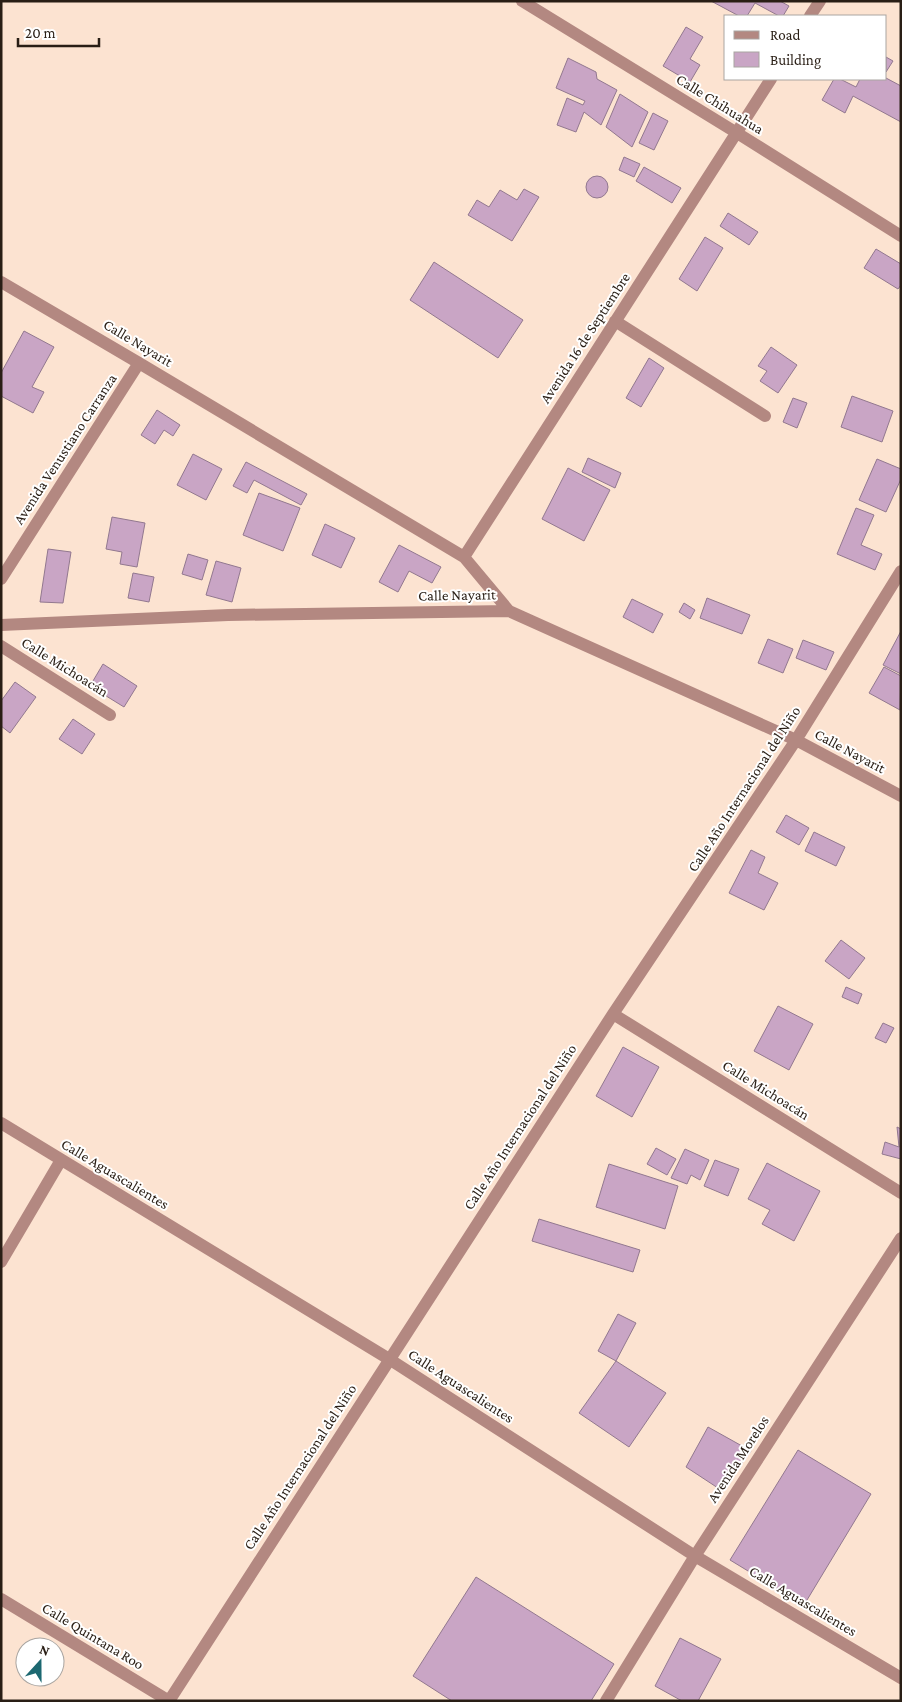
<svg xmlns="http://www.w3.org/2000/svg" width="902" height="1702" font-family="'Crimson Pro',serif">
<rect width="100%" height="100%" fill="#fce3d1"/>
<path fill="#c9a5c5" stroke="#92788f" d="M711 1H780L789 6 783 16H779L755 3 747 16H739Z
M686 27 703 37 690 59 700 65 690 82 663 66Z
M886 57 893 61 886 72Z
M568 58 596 72 597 79 617 90 601 125 584 112 576 132 557 125 567 98 583 105 585 101 556 88Z
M886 78 901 86V122L853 96 845 113 822 100 834 79H840L856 87 860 79Z
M620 94 648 112 632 147 606 127Z
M653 113 668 121 654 150 639 143Z
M624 157 640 164 634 177 619 170Z
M644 167 681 188 672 203 636 181Z
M586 187a11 11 0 1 1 22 0a11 11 0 1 1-22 0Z
M524 189 539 197 512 241 468 215 477 200 489 207 500 190 517 200Z
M728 213 758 232 749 245 720 226Z
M705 237 723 248 697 291 679 279Z
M876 249 901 264V285L898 289 864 268Z
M434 262 523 320 498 358 410 300Z
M24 331 54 347 32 387 44 392 33 413 1 396V373Z
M771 347 797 365 778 393 760 381 767 371 758 366Z
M649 358 664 368 641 407 626 398Z
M852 396 893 411 882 442 841 427Z
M793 398 807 403 797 428 783 422Z
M157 410 180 425 173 436 164 430 155 444 141 435Z
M193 454 222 469 206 500 177 485Z
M588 458 621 473 615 488 582 472Z
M877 459 901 469V479L886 512 859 500Z
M246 462 307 494 301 505 254 480 247 493 233 486Z
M568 468 610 490 584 541 542 519Z
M259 493 300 508 283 551 243 535Z
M856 508 874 515 861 545 882 554 875 570 837 554Z
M112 517 145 523 137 567 120 564 122 552 106 549Z
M325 524 355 538 341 568 312 555Z
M399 545 441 567 432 583 409 571 398 592 379 582Z
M48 549 71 552 63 603 40 602Z
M188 554 208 560 202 580 182 574Z
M216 561 241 568 232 602 206 595Z
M133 573 154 577 149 602 128 598Z
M707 598 750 615 742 634 700 618Z
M632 599 663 614 653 633 623 617Z
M684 603 695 610 690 619 679 612Z
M901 631V674L883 665Z
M768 639 793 649 783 673 758 663Z
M803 640 834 652 826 670 796 658Z
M103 664 137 686 124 707 90 686Z
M884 667 901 676 900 710 869 693Z
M15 682 36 697 10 733 1 726V701Z
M73 719 95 734 82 754 59 739Z
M786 815 809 828 799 845 776 832Z
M814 832 845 847 836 866 805 851Z
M751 850 765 857 758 873 778 883 764 910 729 893Z
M841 940 865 958 849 979 825 961Z
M846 987 862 994 858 1004 842 997Z
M778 1006 813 1024 789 1070 754 1051Z
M883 1023 894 1028 886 1043 875 1038Z
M623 1047 659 1067 632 1117 596 1096Z
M897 1127 901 1129V1159L882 1154 885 1142 899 1147Z
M656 1148 676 1159 667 1175 647 1164Z
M685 1149 709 1160 700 1180 691 1175 687 1184 671 1178Z
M715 1160 739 1169 728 1196 704 1186Z
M767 1163 820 1191 794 1241 762 1224 770 1210 748 1199Z
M609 1164 678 1186 665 1229 596 1207Z
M539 1219 640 1250 633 1272 532 1241Z
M618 1314 636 1323 616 1361 598 1351Z
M616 1361 666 1393 629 1447 579 1413Z
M708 1427 751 1451 721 1490 686 1467Z
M798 1450 871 1494 804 1605 730 1560Z
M476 1577 614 1664 591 1701H452L413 1676Z
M680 1638 721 1659 698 1701H682L655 1686Z"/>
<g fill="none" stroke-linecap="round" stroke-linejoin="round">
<path stroke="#b38881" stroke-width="12" d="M522 1 737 133 901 236
M810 16 820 1
M1 282 139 363 464 557 509 611
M615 321 765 416
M464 557 771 79
M1 579 139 363
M1 625 228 615 509 611 796 740 901 796
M1 646 110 715
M613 1014 901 1193
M1 1123 389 1359 695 1556 901 1678
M1 1262 61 1160
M1 1599 169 1701 613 1014 796 740 901 571
M606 1701 695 1556 901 1238"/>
</g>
<g text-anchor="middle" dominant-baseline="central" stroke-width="4" stroke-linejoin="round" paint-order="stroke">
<g font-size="15" fill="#291e15" stroke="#fff">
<text transform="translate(720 104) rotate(32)">Calle Chihuahua</text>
<text transform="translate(585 338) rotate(-57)">Avenida 16 de Septiembre</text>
<text transform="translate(138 343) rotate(31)">Calle Nayarit</text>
<text transform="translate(65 449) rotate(-57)">Avenida Venustiano Carranza</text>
<text transform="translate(457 595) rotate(-1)">Calle Nayarit</text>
<text transform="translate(65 667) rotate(32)">Calle Michoacán</text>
<text transform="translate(850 751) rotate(28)">Calle Nayarit</text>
<text transform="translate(744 789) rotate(-57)">Calle Año Internacional del Niño</text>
<text transform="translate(766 1090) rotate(32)">Calle Michoacán</text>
<text transform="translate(520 1127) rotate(-57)">Calle Año Internacional del Niño</text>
<text transform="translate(115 1174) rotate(31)">Calle Aguascalientes</text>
<text transform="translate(461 1386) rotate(33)">Calle Aguascalientes</text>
<text transform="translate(738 1459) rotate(-57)">Avenida Morelos</text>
<text transform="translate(300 1467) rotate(-57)">Calle Año Internacional del Niño</text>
<text transform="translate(803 1601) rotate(31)">Calle Aguascalientes</text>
<text transform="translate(93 1636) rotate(31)">Calle Quintana Roo</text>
</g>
</g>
<rect width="902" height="1702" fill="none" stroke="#291e15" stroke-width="5"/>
<rect x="724" y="15" width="162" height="65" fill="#ffffff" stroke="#a9a5a1"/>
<rect x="734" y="31" width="25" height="8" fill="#b38881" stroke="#a9a5a1"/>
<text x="770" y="40" font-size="15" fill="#291e15">Road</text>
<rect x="734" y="52" width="25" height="15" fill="#c9a5c5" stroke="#a9a5a1"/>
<text x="770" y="65" font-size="15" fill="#291e15">Building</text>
<g transform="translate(40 1662) rotate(21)"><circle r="24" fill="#ffffff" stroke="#a9a5a1"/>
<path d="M0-4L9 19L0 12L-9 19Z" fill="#1c6871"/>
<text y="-8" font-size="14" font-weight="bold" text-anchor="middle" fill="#291e15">N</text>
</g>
<path d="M18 38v8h81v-8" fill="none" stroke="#291e15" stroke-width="2.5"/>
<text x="25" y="38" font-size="15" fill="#291e15" stroke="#ffffff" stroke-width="4" paint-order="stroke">20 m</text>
</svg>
